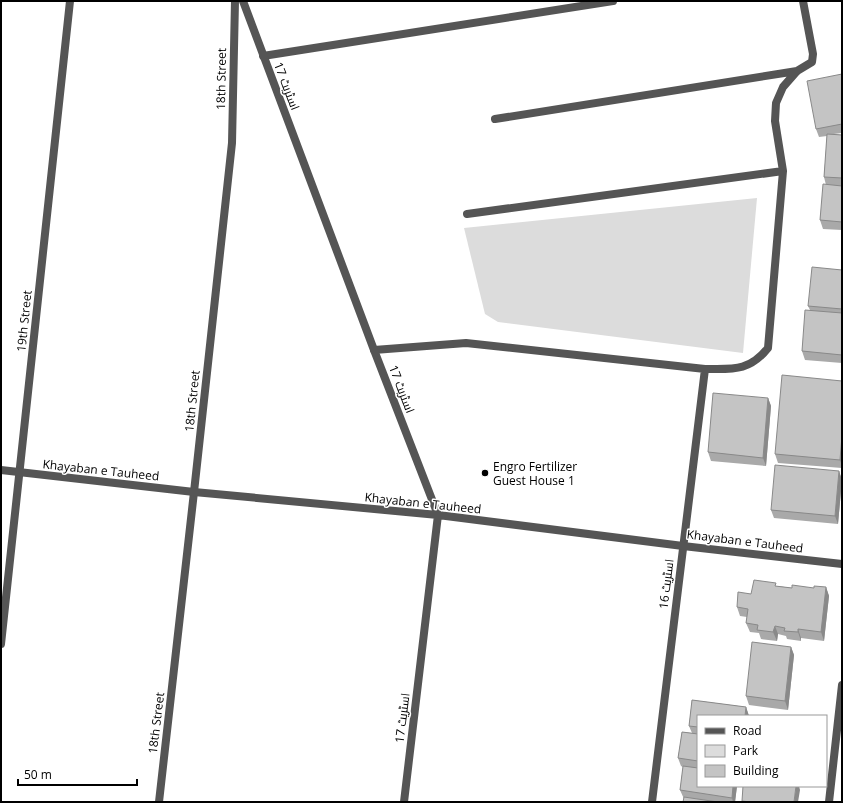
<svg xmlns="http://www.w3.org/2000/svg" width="843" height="803" font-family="'Open Sans',Cairo,sans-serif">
<rect width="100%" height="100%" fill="#fff"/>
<path fill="#dcdcdc" d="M757 198 743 353 498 322 485 314 464 228Z"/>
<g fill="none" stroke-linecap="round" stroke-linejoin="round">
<path stroke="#555" stroke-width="8" d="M263 56 613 1
M495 119 797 71
M467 214 783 171
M374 350 466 343 705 369C732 369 749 372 768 348L783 171 775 121 776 103 783 87 797 71 812 62 813 54 803 1
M1 644 70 1
M159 802 194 492 232 143 235 1
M652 802 705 369
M829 802 842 685"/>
<path stroke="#555" stroke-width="8" d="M243 1 374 350 438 515 404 802
M1 470 194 492 438 515 683 546 842 564"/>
</g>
<path fill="#a9a9a9" d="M842 74V133L834 134 842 135V230L823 229 820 220 826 185 824 177 827 136 819 137 816 129Z
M842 270V363L805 360 802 351 810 310 808 306Z
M842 381V468L778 463 775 454Z
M768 398 771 406 766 466 711 461 708 452Z
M839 471 842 480 838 524 774 518 771 510Z
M778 586 792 588H814L826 587 829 596 824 641 801 638V641L787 639 786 636 778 634 777 641 761 639 759 633 750 632 746 623 747 617 740 616 737 607 751 594Z
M791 647 794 655 788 710 749 705 746 696Z
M692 700 746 707 749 716H698V786H737L735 802H683L684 799 680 790 683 767 681 766 678 758 682 732 692 733 689 726Z"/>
<path fill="#898989" d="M768 398 771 406 766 466 763 458Z
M842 436V466L840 460Z
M839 471 842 480 838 524 835 516Z
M826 587 829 596 824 641 821 632Z
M775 626 778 634 777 641 773 632Z
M798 629 801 638V641L798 632Z
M791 647 794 655 788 710 785 701Z
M746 707 749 716H745Z
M733 786H737L735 802H733L732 798Z
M796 786H799L800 790 798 802H794Z"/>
<path fill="#c4c4c4" stroke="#898989" d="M842 74V124L816 129 807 81Z
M827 134 842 135V178L824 177Z
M823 184 842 186V222L820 220Z
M812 267 842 270V309L808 306Z
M805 310 842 313V355L802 351Z
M782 375 842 381V436L840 460 775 454Z
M713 393 768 398 763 458 708 452Z
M775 465 839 471 835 516 771 510Z
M754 580 776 583 775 586 792 588V585L814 588V586L826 587 821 632 798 629V632L784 631 785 628 775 626 773 632 757 630 758 625 746 623 748 609 737 607 738 592 751 594Z
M752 642 791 647 785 701 746 696Z
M692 700 746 707 745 716H698V727L689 726Z
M682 732 698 734V761L678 758Z
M683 766 698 768V786H733L732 798 680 790Z
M743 786H796L794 802H750L742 801Z
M684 797 718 802H683Z"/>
<circle fill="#000" stroke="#fff" stroke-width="1.5" cx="485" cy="473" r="4"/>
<g text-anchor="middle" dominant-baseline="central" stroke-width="3" stroke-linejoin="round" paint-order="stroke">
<g font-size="12" fill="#000" stroke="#fff">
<text transform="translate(221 79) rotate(-89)">18th Street</text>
<text transform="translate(287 86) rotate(69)">اسٹریٹ 17</text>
<text transform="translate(24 321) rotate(-84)">19th Street</text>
<text transform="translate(402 389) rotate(69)">اسٹریٹ 17</text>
<text transform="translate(192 401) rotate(-84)">18th Street</text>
<text transform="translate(101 470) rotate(6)">Khayaban e Tauheed</text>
<text transform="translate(423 503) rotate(6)">Khayaban e Tauheed</text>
<text transform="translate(745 541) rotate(7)">Khayaban e Tauheed</text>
<text transform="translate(666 584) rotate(-83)">اسٹریٹ 16</text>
<text transform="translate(402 718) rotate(-83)">اسٹریٹ 17</text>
<text transform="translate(156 723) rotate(-83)">18th Street</text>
</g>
<g font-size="12" fill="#000" stroke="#fff" text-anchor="start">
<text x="493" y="466">Engro Fertilizer<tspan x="493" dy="14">Guest House 1</tspan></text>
</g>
</g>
<rect width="843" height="803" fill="none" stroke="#000000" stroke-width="4"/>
<rect x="697" y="715" width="130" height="72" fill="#ffffff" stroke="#999999"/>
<rect x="705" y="728" width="20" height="6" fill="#555555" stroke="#999999"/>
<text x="733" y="735" font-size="12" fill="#000000">Road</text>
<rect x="705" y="745" width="20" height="12" fill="#dcdcdc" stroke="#999999"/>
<text x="733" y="755" font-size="12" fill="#000000">Park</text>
<rect x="705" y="765" width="20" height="12" fill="#c4c4c4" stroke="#999999"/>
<text x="733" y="775" font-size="12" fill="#000000">Building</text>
<path d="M18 779v6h119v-6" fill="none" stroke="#000000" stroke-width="2"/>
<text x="24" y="779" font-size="12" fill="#000000" stroke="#ffffff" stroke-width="3" paint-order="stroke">50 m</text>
</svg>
